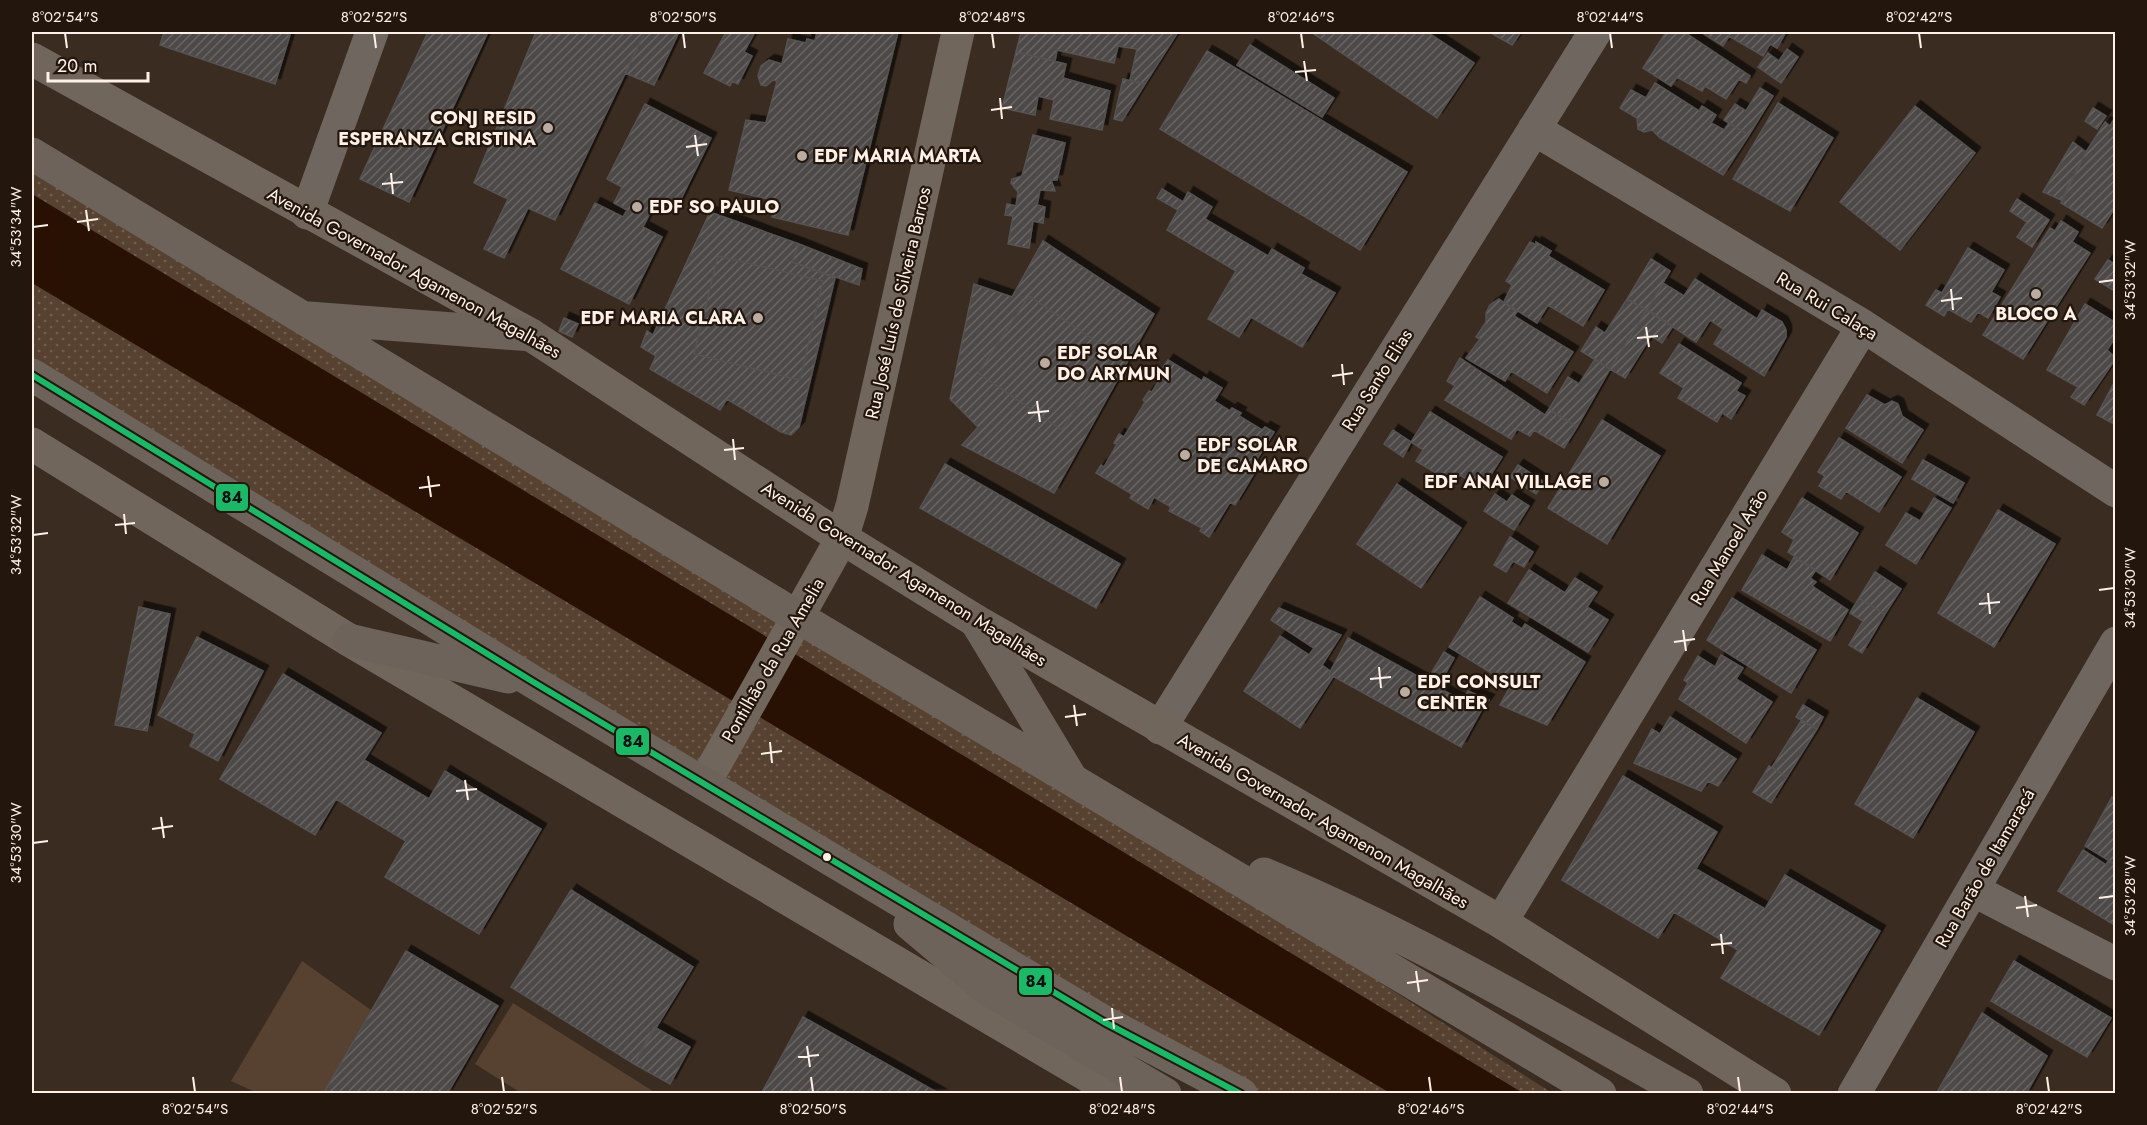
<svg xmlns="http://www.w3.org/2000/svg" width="2147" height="1125" font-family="Jost,sans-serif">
<defs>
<pattern id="park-dots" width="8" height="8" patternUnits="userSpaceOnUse" patternTransform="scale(1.5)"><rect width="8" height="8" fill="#574231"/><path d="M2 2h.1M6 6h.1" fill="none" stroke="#705e4f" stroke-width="1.8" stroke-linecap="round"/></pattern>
<pattern id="building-hatch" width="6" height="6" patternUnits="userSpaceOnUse" patternTransform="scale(1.5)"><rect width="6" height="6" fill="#4d4a49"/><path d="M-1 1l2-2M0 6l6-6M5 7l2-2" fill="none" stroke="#686563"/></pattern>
<filter id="shadow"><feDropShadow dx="5.5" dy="-5.5" stdDeviation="0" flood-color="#0009"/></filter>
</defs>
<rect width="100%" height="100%" fill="#3a2c20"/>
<path fill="#574231" d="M302 961 371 1010 323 1093H257L231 1081Z
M513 1003 656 1093H521L475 1064Z"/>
<path fill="url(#park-dots)" d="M32 154 1314 940 1552 1093H1232L32 375Z"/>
<path fill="#281103" d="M32 194 1523 1093H1390L32 283Z"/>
<path fill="url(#building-hatch)" stroke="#565253" stroke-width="1.5" filter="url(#shadow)" d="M164 32H279L290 35 275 84 160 45Z
M428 32H488L409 202 360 179Z
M536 32H645L555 220 528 208 504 258 484 249 508 199 474 183Z
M645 32H679L654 85 625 73Z
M726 32H755L744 52 752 56 738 84 732 81 730 86 704 73Z
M817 32H898L848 235 772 217 776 201 729 190 746 120 766 123 777 81 773 80 766 86 761 85 758 76 761 66 769 60 782 64 788 39 806 43 807 39 815 41Z
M1021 32H1140L1150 34 1151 32H1178L1145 84 1130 80 1137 49 1118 46 1114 63 1057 50 1055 61 1016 52Z
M1311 32H1427L1474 63 1437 118Z
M1489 32H1521L1512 45Z
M1666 32H1684L1750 76 1746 83 1739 79 1726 99 1705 86 1702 91 1677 77 1671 86 1643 68Z
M1701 32H1786L1777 48 1770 44 1763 56 1729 36 1723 46Z
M1250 45 1334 98 1322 117 1237 65Z
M1787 49 1798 57 1781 83 1758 67 1768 53 1779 61Z
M1207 51 1407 172 1360 250 1160 129Z
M1016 52 1066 64 1063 78 1110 91 1102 130 1050 119 1054 100 1038 96 1035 115 1002 108Z
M1123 79 1145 84 1122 121 1114 119Z
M1655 83 1699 111 1702 106 1716 115 1711 123 1724 130 1729 123 1749 135 1723 175 1660 138 1652 130 1644 132 1638 129 1637 118 1620 108 1631 90 1646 98Z
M1760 88 1773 96 1749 135 1724 120 1735 104 1746 111Z
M1778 103 1833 138 1790 211 1733 179Z
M645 104 711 138 674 213 655 203 643 227 662 237 629 304 561 269 595 203 623 217 627 210 614 203 622 187 607 179Z
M1915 106 1975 153 1900 250 1840 202Z
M2093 108 2106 116 2097 129 2085 121Z
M2116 116V206L2102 228 2061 203 2086 152 2105 122 2110 126Z
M1033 135 1065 143 1057 180H1051L1055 191 1040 190 1037 205 1045 207 1043 223 1033 221 1029 248 1008 244 1013 216 1005 215 1007 204 1016 206 1018 192 1011 183 1012 179 1022 176Z
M2073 142 2086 152 2061 200 2043 192Z
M1162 189 1183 202 1188 192 1212 207 1205 219 1268 256 1272 249 1304 268 1301 274 1335 293 1302 347 1251 317 1239 337 1208 319 1236 271 1167 230 1178 210 1157 198Z
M2017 199 2049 220 2032 247 2017 237 2027 222 2010 211Z
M710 212 799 244 792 262 835 278 799 427 791 435 781 432 727 399 720 410 650 369 656 356 641 347 647 331 653 335Z
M2061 221 2078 232 2072 242 2090 253 2023 359 1983 335 2050 228 2055 231Z
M1043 241 1154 314 1054 493 962 445 978 427 950 399 974 284 1012 297Z
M1530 242 1536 245V242L1551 251 1548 256 1604 290 1583 326 1548 305 1537 323 1504 302 1512 285 1506 281Z
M799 244 862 269 859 285 792 262Z
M1968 248 2004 270 1991 292 2000 297 1988 318 1978 312 1971 322 1948 309 1944 316 1926 305 1936 290 1942 293Z
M718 256 823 281 800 380 694 354Z
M1651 259 1670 271 1647 310 1627 299Z
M2108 260 2116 265V292L2095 279Z
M1695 279 1757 319 1762 310 1782 322 1786 330V337L1764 376 1714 344 1723 329 1710 320 1696 342 1647 310 1663 283 1684 296Z
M1029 296 1113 353 1062 430 978 373Z
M1499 299 1517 312 1514 316 1573 352 1547 393 1511 371 1505 381 1466 358 1480 339 1476 337 1486 322V313L1490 305Z
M1627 299 1647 310 1610 369 1581 351 1596 327 1605 333Z
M2085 304 2116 323V336L2107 350 2116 358 2084 405 2071 397 2078 387 2047 370Z
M1647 310 1673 326 1662 343 1651 336 1625 378 1610 369Z
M564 318 578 324 572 337 559 331Z
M1679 344 1741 383 1736 391 1745 396 1731 419 1722 413 1717 422 1678 398 1684 388 1660 373Z
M1460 358 1545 415 1549 409 1577 427 1564 448 1534 430 1530 436 1517 429 1511 439 1445 400 1455 386 1447 381Z
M1595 359 1610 369 1577 427 1549 409 1568 377 1579 384Z
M1168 360 1202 381 1204 377 1222 388 1214 401 1230 411 1232 408 1241 413 1239 416 1262 430 1265 427 1274 432 1252 467 1256 470 1235 505 1230 502 1209 537 1200 531 1202 528 1169 511 1171 507 1154 497 1148 509 1130 498 1132 494 1096 473 1101 465 1104 467 1117 444 1114 443 1119 434 1124 437 1145 402 1143 400 1149 391 1152 392 1166 369 1163 367Z
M2116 379V425L2097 415Z
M1867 395 1885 405 1892 401 1898 404 1902 416 1923 430 1902 463 1846 428Z
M1430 412 1502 457 1482 489 1460 475 1454 484 1416 461 1423 450 1411 442Z
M1602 420 1660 456 1607 544 1548 508Z
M1393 430 1411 442 1403 457 1384 444Z
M1839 438 1901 477 1879 512 1846 491 1841 499 1819 486 1825 476 1818 472Z
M1923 460 1964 483 1953 503 1912 479Z
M945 464 1120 564 1096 608 920 508Z
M1518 465 1544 482 1536 494 1510 477Z
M1397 484 1461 528 1421 588 1357 544Z
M1495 494 1507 502 1512 495 1529 506 1514 530 1484 511Z
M1802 498 1858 533 1830 580 1788 552 1794 540 1782 532Z
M1934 498 1951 508 1916 564 1886 545 1906 513 1920 521Z
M1998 510 2055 544 1994 647 1938 613Z
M1510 537 1533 552 1524 567 1513 561 1506 572 1494 565Z
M1762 555 1787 570 1794 557 1816 570 1810 578 1816 582 1812 586 1848 610 1830 641 1742 590Z
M1529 570 1565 593 1575 578 1597 592 1587 607 1608 620 1588 652 1508 603Z
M1875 572 1901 589 1885 614 1859 598Z
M1480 597 1513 618 1511 622 1522 629 1525 624 1585 662 1547 725 1500 705 1511 685 1449 647Z
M1732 598 1816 650 1791 693 1707 640Z
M1859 598 1885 614 1862 653 1849 645 1863 621 1850 613Z
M139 607 170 614 147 731 115 725Z
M1279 608 1341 635 1322 665 1330 671 1329 674 1333 677 1300 728 1244 691 1280 636 1309 655 1314 648 1271 620Z
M197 637 263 671 218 761 190 746 195 734 158 715Z
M1348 638 1481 711 1461 747 1329 674Z
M1444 652 1454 658 1443 678 1432 672Z
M1721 655 1743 668 1736 679 1772 702 1746 743 1679 699 1688 683 1684 680 1698 656 1715 667Z
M283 674 381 733 364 760 429 799 445 771 541 829 479 934 385 877 406 841 336 799 315 835 220 779Z
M1468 691 1489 700 1481 711 1463 701Z
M1917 698 1974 732 1913 838 1855 804Z
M1803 705 1823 717 1817 729 1796 717Z
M1670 717 1736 759 1718 786 1708 781 1701 791 1634 763 1652 729 1660 734Z
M1801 721 1817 729 1787 777 1772 767Z
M1769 766 1787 777 1771 803 1753 792Z
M1623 776 1717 832 1696 869 1765 909 1785 875 1880 931 1819 1035 1721 978 1738 950 1674 912 1658 938 1562 880Z
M2112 797 2116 799V865L2085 846Z
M2083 850 2106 865 2108 861 2116 865V926L2058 891Z
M571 890 693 967 634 1064 511 987Z
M406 951 498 1006 447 1094H323Z
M2014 961 2111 1018 2087 1057 1991 1001Z
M1982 1013 2047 1056 2026 1094H1936Z
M803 1017 940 1094H761Z
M654 1027 690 1047 670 1084 634 1064Z"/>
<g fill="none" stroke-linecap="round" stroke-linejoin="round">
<path stroke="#6f665f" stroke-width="33" d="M1534 129 1863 326 2116 491
M307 213 372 32
M1160 728 1595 32
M1973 890 2116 964
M1501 922 1863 326
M1854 1094 2116 643"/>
<path stroke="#71665c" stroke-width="33" d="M32 59 531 335 842 538 976 621 1501 922 1775 1094
M32 444 349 640 1119 1094
M705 782 842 538 852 506 958 32"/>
<path stroke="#6d635a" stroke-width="33" d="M32 154 798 617 1600 1094
M309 318 531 335
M32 375 535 683 837 863 1104 1022 1241 1094
M976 621 1069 775
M349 640 508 677
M1264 874C1411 935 1548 1016 1687 1094
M910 924 986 988 1165 1094"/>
<g stroke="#22160d" stroke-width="10">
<path id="bus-1" d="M32 375 535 683 837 863 1104 1022 1241 1094"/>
</g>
<use href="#bus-1" stroke="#1ab867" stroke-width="6"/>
</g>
<path fill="none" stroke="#fff1e7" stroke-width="2" d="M65 33 67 48M374 33 376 48M683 33 685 48M992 33 994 48M1301 33 1303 48M1610 33 1612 48M1919 33 1921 48M1304 61 1307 81M1295 72 1316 70M1000 98 1002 119M991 110 1012 107M695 135 698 156M686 147 707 144M391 173 393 194M382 184 403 182M86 210 89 231M77 222 98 219M33 227 48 225M2099 282 2114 280M1951 289 1953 310M1941 301 1962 298M1646 327 1649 347M1637 338 1658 336M1342 364 1344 385M1332 376 1353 373M1037 401 1040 422M1028 413 1049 411M733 439 735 460M724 450 744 448M428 476 431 497M419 488 440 485M124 514 126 534M115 525 135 523M33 535 48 533M2099 590 2114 588M1988 593 1990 614M1979 604 2000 602M1683 630 1686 651M1674 642 1695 639M1379 667 1381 688M1370 679 1391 677M1074 705 1077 726M1065 717 1086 714M770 742 772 763M761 754 782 751M465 780 468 800M456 791 477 789M161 817 164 838M152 829 173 826M33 843 48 841M2025 896 2028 917M2099 898 2114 896M2016 908 2037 905M1721 934 1723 954M1711 945 1732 943M1416 971 1419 992M1407 983 1428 980M1112 1008 1114 1029M1103 1020 1123 1017M807 1046 810 1067M798 1057 819 1055M193 1077 195 1092M502 1077 504 1092M811 1077 813 1092M1120 1077 1122 1092M1429 1077 1431 1092M1738 1077 1740 1092M2047 1077 2049 1092"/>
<g fill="#baaca1" stroke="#22160d" stroke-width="2">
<circle cx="548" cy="128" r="6"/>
<circle cx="802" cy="156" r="6"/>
<circle cx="637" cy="207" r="6"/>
<circle cx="2036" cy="294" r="6"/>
<circle cx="758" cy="318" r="6"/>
<circle cx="1045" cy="363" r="6"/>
<circle cx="1185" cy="455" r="6"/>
<circle cx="1604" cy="482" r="6"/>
<circle cx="1405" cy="692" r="6"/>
</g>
<circle fill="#fff1e7" stroke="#22160d" stroke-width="2" cx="827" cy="857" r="5"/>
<g text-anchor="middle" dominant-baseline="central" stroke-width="4.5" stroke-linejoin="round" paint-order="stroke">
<g font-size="18" font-weight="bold" fill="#fff1e7" stroke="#22160d" text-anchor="start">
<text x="536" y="118" text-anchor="end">CONJ RESID<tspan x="536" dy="21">ESPERANZA CRISTINA</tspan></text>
<text x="814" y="156">EDF MARIA MARTA</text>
<text x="649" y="207">EDF SO PAULO</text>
<text x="2036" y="314" text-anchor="middle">BLOCO A</text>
<text x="746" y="318" text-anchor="end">EDF MARIA CLARA</text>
<text x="1057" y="353">EDF SOLAR<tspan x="1057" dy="21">DO ARYMUN</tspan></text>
<text x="1197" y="445">EDF SOLAR<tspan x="1197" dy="21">DE CAMARO</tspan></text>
<text x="1592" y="482" text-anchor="end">EDF ANAI VILLAGE</text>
<text x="1417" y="682">EDF CONSULT<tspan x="1417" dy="21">CENTER</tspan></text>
</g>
<g font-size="18" fill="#fff1e7" stroke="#22160d">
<text transform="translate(414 273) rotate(29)">Avenida Governador Agamenon Magalhães</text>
<text transform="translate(898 303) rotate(-77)">Rua José Luís de Silveira Barros</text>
<text transform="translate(1827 306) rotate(31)">Rua Rui Calaça</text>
<text transform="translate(1377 380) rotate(-58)">Rua Santo Elias</text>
<text transform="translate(1729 547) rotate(-59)">Rua Manoel Arão</text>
<text transform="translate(904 574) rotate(32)">Avenida Governador Agamenon Magalhães</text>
<text transform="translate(773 660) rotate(-60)">Pontilhão da Rua Amelia</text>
<text transform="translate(1323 821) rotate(30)">Avenida Governador Agamenon Magalhães</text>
<text transform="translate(1985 868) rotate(-60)">Rua Barão de Itamaracá</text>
</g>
</g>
<g stroke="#22160d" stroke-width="2">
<rect x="215" y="483" width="34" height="29" rx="6" fill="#1ab867"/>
<rect x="615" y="727" width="35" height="29" rx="6" fill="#1ab867"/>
<rect x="1018" y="967" width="35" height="29" rx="6" fill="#1ab867"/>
</g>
<g font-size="16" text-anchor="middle" font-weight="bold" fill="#111">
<text x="232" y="503">84</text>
<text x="633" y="747">84</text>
<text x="1036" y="987">84</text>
</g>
<rect width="2147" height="1125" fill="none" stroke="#22160d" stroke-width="66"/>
<path d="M48 72v9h100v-9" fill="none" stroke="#fff1e7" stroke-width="3"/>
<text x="57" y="72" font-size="18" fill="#fff1e7" stroke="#22160d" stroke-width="4.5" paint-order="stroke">20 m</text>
<rect x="33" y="33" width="2081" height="1059" fill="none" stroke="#fff1e7" stroke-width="2"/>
<g font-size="15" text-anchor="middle" fill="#fff1e7">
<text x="65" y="22">8°02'54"S</text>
<text x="374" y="22">8°02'52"S</text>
<text x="683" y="22">8°02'50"S</text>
<text x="992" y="22">8°02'48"S</text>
<text x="1301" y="22">8°02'46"S</text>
<text x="1610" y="22">8°02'44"S</text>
<text x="1919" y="22">8°02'42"S</text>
<text transform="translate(16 227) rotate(-90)" y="5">34°53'34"W</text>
<text transform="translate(2130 280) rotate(-90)" y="5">34°53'32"W</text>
<text transform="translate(16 535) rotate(-90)" y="5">34°53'32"W</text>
<text transform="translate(2130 588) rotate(-90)" y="5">34°53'30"W</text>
<text transform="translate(16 843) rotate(-90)" y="5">34°53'30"W</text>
<text transform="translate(2130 896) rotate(-90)" y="5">34°53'28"W</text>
<text x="195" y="1114">8°02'54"S</text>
<text x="504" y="1114">8°02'52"S</text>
<text x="813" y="1114">8°02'50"S</text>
<text x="1122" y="1114">8°02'48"S</text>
<text x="1431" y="1114">8°02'46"S</text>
<text x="1740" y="1114">8°02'44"S</text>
<text x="2049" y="1114">8°02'42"S</text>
</g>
</svg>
